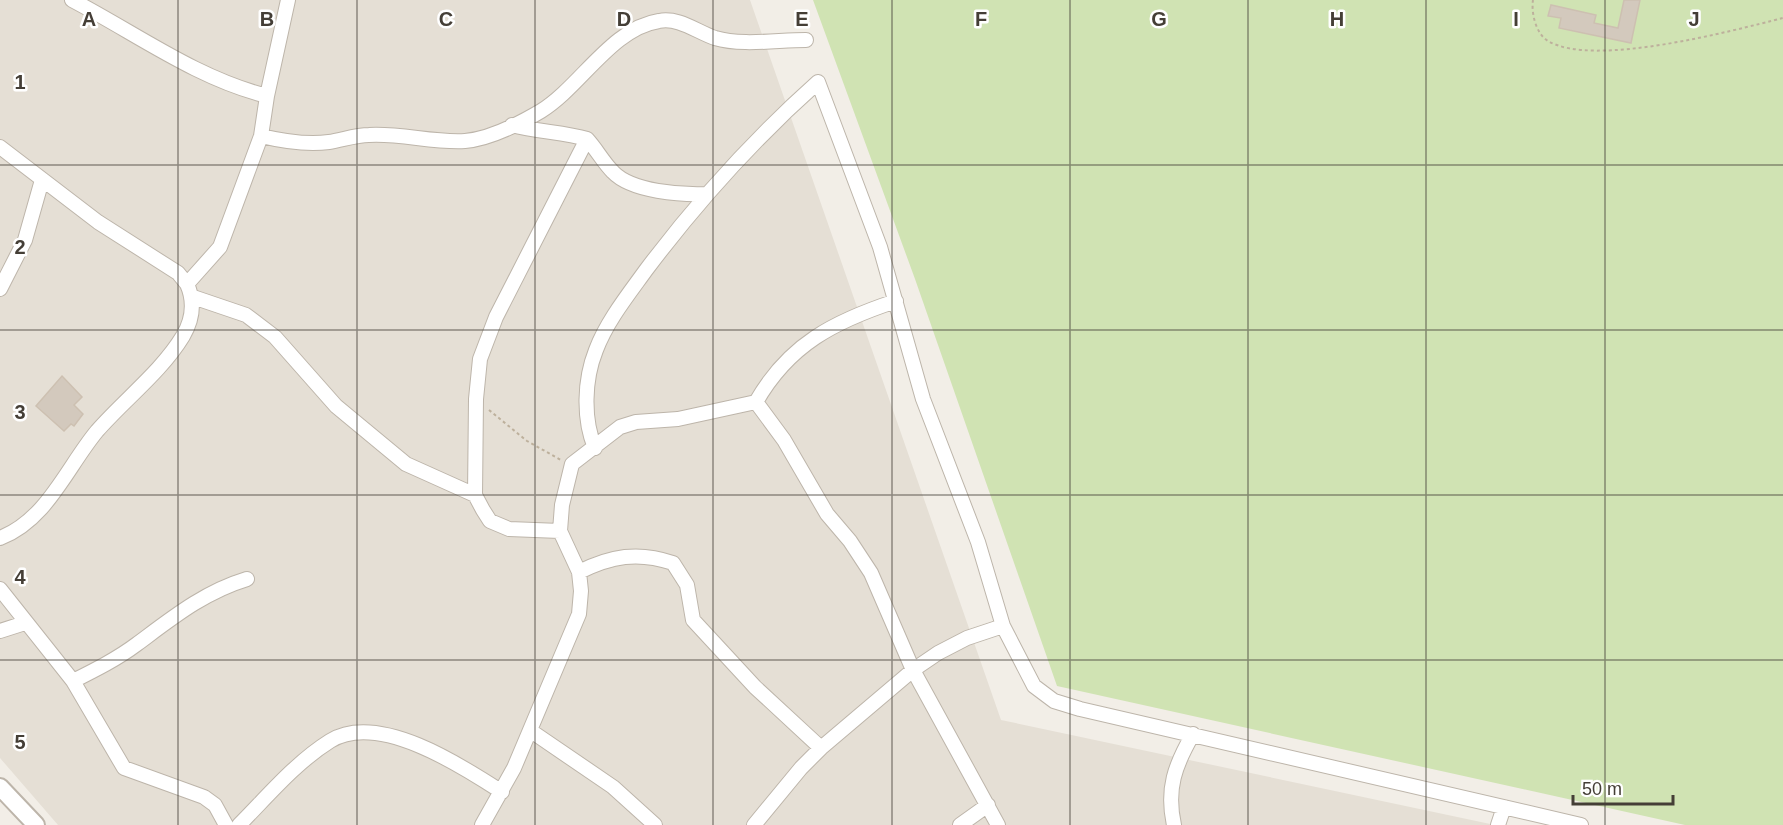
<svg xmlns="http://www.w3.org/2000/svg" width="1783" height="825" font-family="Helvetica,sans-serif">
<rect width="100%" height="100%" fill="#f2eee7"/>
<path fill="#e5dfd5" d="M0 0H750L1001 720 1495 825H58L0 758Z"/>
<path fill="#d0e3b3" d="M813 0H1783V825H1685L1057 686 915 279Z"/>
<path fill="#d3c9bd" stroke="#cdc0b1" stroke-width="1.5" d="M1624 0H1640L1631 43 1559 28 1561 18 1548 16 1551 5 1596 15 1594 23 1618 28Z
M62 376 82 397 74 405 83 414 74 426 71 424 64 431 36 406Z"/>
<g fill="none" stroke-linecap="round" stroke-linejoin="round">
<g stroke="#bdb5aa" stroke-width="16">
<path id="minor" d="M72 0C137 34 196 78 267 96L261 136C282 141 307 145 329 142 342 140 356 135 369 135 401 133 433 143 465 141 490 139 519 124 541 111 580 87 612 28 659 21 679 17 697 32 715 38 742 46 777 40 806 40
M267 96 288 0
M512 125C537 132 564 132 587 139
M0 147 98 222 178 273 187 284
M0 289 25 240 42 180
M193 297 246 315 275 337 336 406 406 464 475 495
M756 402 784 440 827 514 850 541 871 573 913 670 998 825
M595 448C583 419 584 380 596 350 607 321 628 295 646 270 698 201 754 139 818 82L880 247 923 399 978 542 1003 626 1034 686 1054 701 1080 709 1581 825
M560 531 509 529 490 521 483 510 475 495 476 399 480 359 496 317 587 139C597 150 603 162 613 172 632 192 682 195 707 194
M0 538C47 520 67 467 97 431 125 399 161 372 183 336 193 319 195 302 187 284L220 247 261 136
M579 572C611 556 638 551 673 563L687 585 693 620 755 687 821 748
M0 589 73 681 124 768 204 797 215 805 226 825
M0 631 25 623
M73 681C95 670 117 659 137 644 172 618 204 592 247 579
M531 731 613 787 655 825
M239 825C267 797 295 763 330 741 378 711 462 766 502 792
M482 825 514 768 579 614 581 591 579 572 560 531 562 505 572 464 620 427 636 422 678 419 756 402C789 344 835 321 896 301
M754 825 801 768 821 748 913 670 938 653 967 638 1003 626
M960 825 988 805
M1174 825C1166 789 1175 765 1193 734
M1498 825 1504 807"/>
</g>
<g stroke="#bdb5aa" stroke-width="20">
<path id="tertiary" d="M0 787 36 825"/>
</g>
<path stroke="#bdb09c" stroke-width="2" stroke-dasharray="3 3" stroke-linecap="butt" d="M1533 0C1531 13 1536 34 1548 41 1594 68 1731 31 1783 18
M489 410 527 441 561 460"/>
<use href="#minor" stroke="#fff" stroke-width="14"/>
<use href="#tertiary" stroke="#fff" stroke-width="16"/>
</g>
<path fill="none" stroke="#443e36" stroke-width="1.5" stroke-opacity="0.55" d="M178 0V825M357 0V825M535 0V825M713 0V825M892 0V825M1070 0V825M1248 0V825M1426 0V825M1605 0V825M0 165H1783M0 330H1783M0 495H1783M0 660H1783"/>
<g font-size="20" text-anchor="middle" font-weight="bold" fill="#443e36" stroke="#fff" stroke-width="5" stroke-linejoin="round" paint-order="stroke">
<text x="89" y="26">A</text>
<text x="267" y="26">B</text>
<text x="446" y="26">C</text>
<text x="624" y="26">D</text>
<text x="802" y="26">E</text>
<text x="981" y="26">F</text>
<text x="1159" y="26">G</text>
<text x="1337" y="26">H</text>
<text x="1516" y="26">I</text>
<text x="1694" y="26">J</text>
<text x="20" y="89">1</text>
<text x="20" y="254">2</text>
<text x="20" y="419">3</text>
<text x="20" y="584">4</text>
<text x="20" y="749">5</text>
</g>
<path d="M1573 795v9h100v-9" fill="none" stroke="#443e36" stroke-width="3"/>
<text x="1582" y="795" font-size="18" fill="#443e36" stroke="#ffffff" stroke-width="4.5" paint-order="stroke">50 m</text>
</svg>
